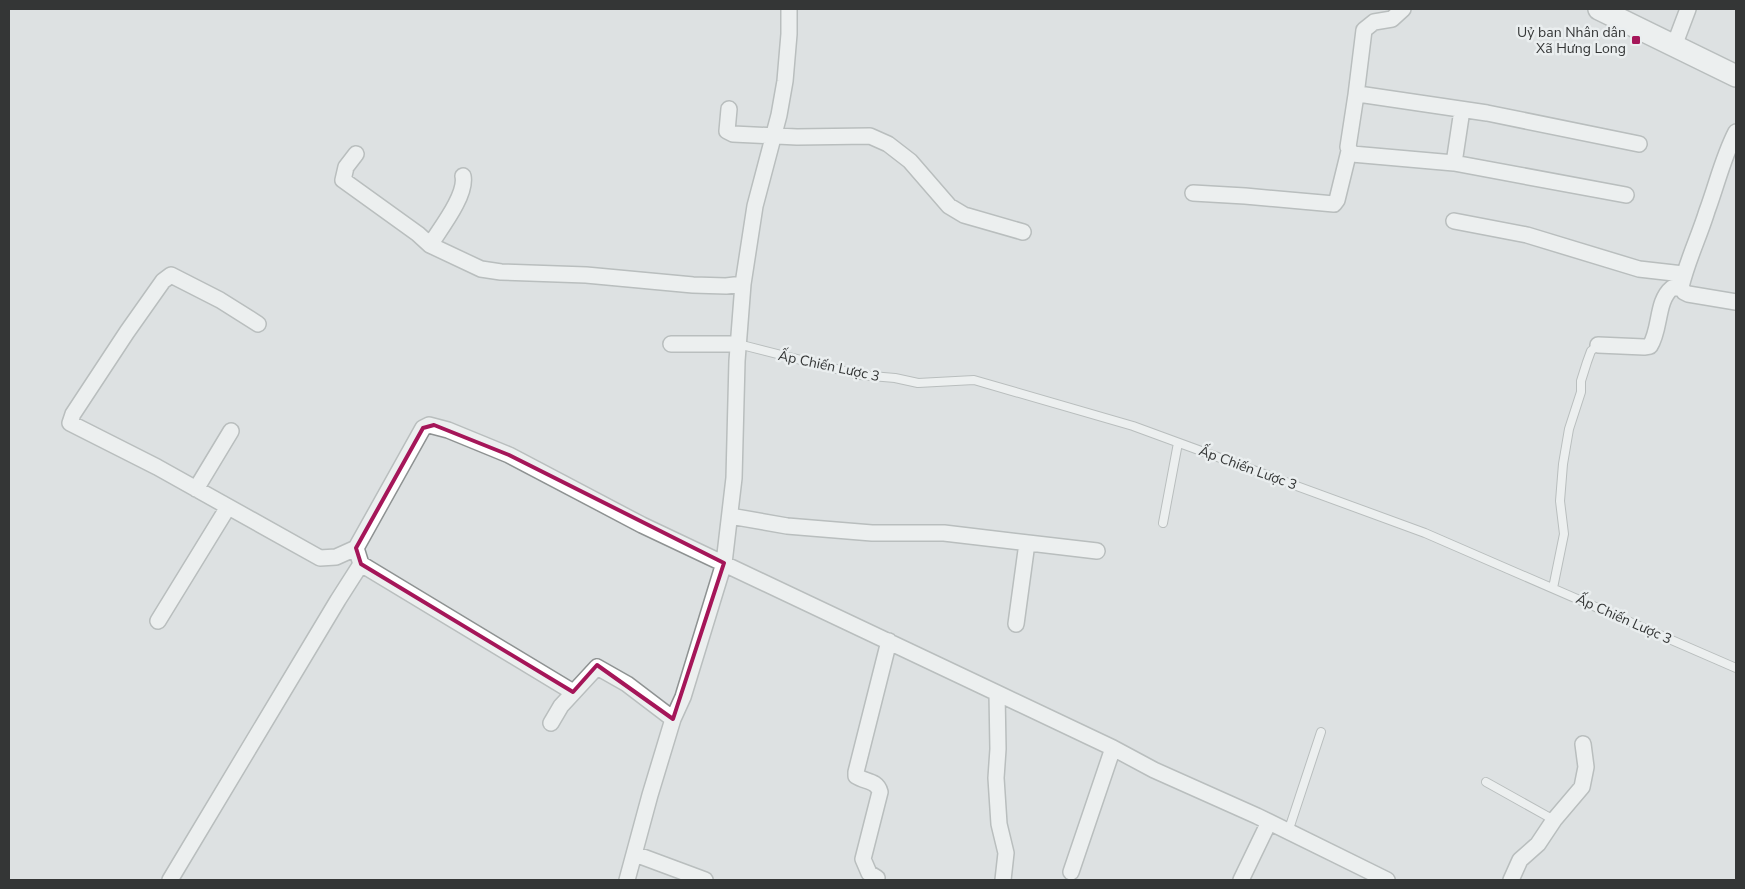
<svg xmlns="http://www.w3.org/2000/svg" width="1745" height="889" font-family="'Nunito Sans',sans-serif">
<rect width="100%" height="100%" fill="#dde1e2"/>
<g fill="none" stroke-linecap="round" stroke-linejoin="round">
<g stroke="#8e9292" stroke-width="10">
<path id="lane" d="M738 344 860 375 895 378 918 383 974 380 1133 426 1425 533 1736 668
M1163 523 1178 443
M1553 588 1564 534 1560 501 1563 464 1569 429 1581 392V381L1587 362 1591 351 1598 345
M1486 782 1554 820
M1288 832 1321 732"/>
</g>
<g stroke="#8e9292" stroke-width="18">
<path id="street" d="M1403 9 1392 19 1374 22 1364 30 1356 95H1365L1487 113 1639 144
M1674 46 1688 9
M1356 95 1348 147 1352 154 1454 163 1626 195
M729 109 727 131 733 134 797 137 870 136 888 144 910 161 949 206 964 215 1023 232
M1736 132C1723 157 1717 184 1707 211 1699 237 1687 261 1681 287L1684 292 1688 294 1736 302
M356 154 346 167 343 180 418 234 430 245 481 269 501 272 586 275 693 285 726 286 743 284
M1454 163 1462 110
M1193 193 1245 196 1334 204 1337 200 1349 151
M1454 221 1527 235 1639 269 1683 274
M430 245C440 229 467 195 463 176
M258 324 220 300 171 275 163 281 127 332 73 414 70 423 157 467 320 558 336 557 356 548
M671 344H738
M1598 345 1644 347 1650 346C1661 329 1656 301 1672 288L1681 287
M196 489 231 431
M730 516 787 526 872 533H944L1097 551
M361 564 573 692
M158 621 228 507
M1016 624 1027 543
M997 693 1113 748 1154 770 1257 816 1387 880
M551 723 561 706 597 667 627 684 673 719
M635 854 705 880
M1071 872 1113 748
M877 878 869 873 863 859 880 792C877 780 865 782 856 776V772L889 641
M170 880 338 600 361 564 356 548 423 428 429 425 448 430 509 455 642 525 997 693 998 749 996 778 999 824 1006 853 1003 880
M627 880 650 795 673 719 683 697 724 563 734 478 737 361 743 284 755 206 779 115 785 81 789 34V9
M1241 880 1269 822
M1511 880 1520 860 1538 844 1554 820 1582 787 1586 767 1583 744"/>
</g>
<g stroke="#8e9292" stroke-width="24">
<path id="secondary" d="M1599 9 1736 76"/>
</g>
<use href="#lane" stroke="#fff" stroke-width="8"/>
<use href="#street" stroke="#fff" stroke-width="15"/>
<use href="#secondary" stroke="#fff" stroke-width="21"/>
</g>
<path d="M0 0H1745V889H0ZM434 425 509 455 724 563 673 719 597 665 573 692 361 564 356 548 423 428Z" fill="#dde1e2" fill-opacity=".55" fill-rule="evenodd"/>
<path fill="none" stroke="#a51659" stroke-width="4" stroke-linejoin="round" d="M434 425 509 455 724 563 673 719 597 665 573 692 361 564 356 548 423 428Z"/>
<rect fill="#a51659" stroke="#eaeeef" stroke-width="2" x="1631" y="35" width="10" height="10" rx="2.5"/>
<g text-anchor="middle" dominant-baseline="central" stroke-width="5" stroke-linejoin="round" paint-order="stroke">
<g font-size="14" fill="#343636" stroke="#eaeeef" text-anchor="end">
<text x="1626" y="32">Uỷ ban Nhân dân<tspan x="1626" dy="16">Xã Hưng Long</tspan></text>
</g>
<g font-size="14" fill="#343636" stroke="#eaeeef">
<text transform="translate(829 366) rotate(12)">Ấp Chiến Lược 3</text>
<text transform="translate(1248 468) rotate(20)">Ấp Chiến Lược 3</text>
<text transform="translate(1624 619) rotate(24)">Ấp Chiến Lược 3</text>
</g>
</g>
<rect width="1745" height="889" fill="none" stroke="#343636" stroke-width="20"/>
</svg>
